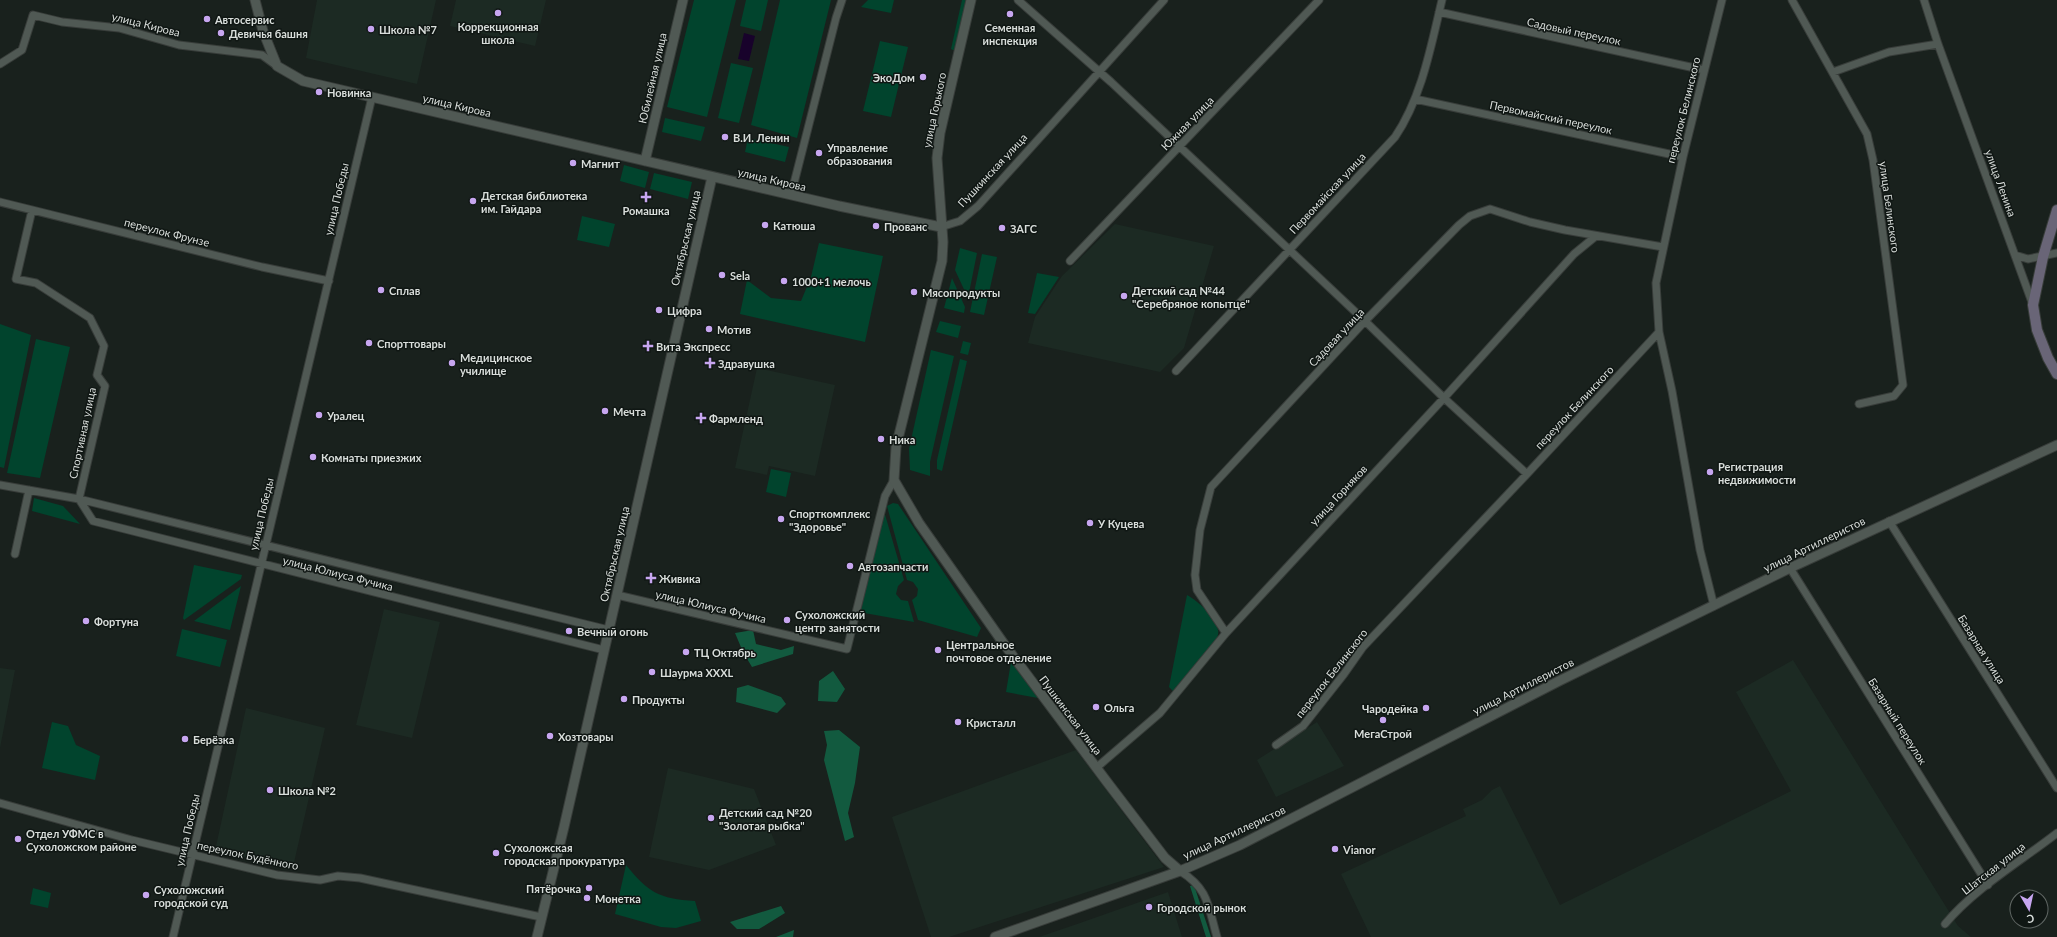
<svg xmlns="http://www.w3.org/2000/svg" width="2057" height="937" font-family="Lato,sans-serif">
<rect width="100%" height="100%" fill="#19211d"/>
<path fill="#1c2a23" d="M317 0H436L417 84 306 58Z
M456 0H546L535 46 450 26Z
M1115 224 1214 246 1184 348 1160 372 1028 343 1035 317 1062 276Z
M757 368 835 385 815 476 769 466 767 475 735 468Z
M384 609 440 622 412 738 356 725Z
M1793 660 1958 926 1971 937H1371L1341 874 1466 816 1463 809 1482 800 1492 790 1500 786 1560 905 1791 791 1736 692Z
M0 668 15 670 0 748Z
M246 708 325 728 293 867 215 851Z
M1317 722 1344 766 1276 797 1257 760Z
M1076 750 1164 867 949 937H931L892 817Z
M668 768 754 789 776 845 709 870 649 857Z
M1168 892 1182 937H1039L1080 923Z"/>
<path fill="#01442d" d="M694 0H736L707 117 667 107Z
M746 0H768L761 31 740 26Z
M780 0H831L797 138 751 125Z
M868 0H894L891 13 861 7Z
M962 0H968L957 50H953L951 49Z
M880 41 908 47 891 117 863 111Z
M731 63 753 68 739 123 718 118Z
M665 118 705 127 701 141 662 132Z
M748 138 789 147 785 162 745 152Z
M624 165 649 172 645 188 620 181Z
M654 173 692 182 688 199 650 189Z
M582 216 615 224 609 247 577 240Z
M819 243 883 256 865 342 740 314 747 280 771 298 801 301 811 277Z
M960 248 977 253 968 298 955 270Z
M982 254 997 257 984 315 970 312Z
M1037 273 1059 277 1035 314 1028 313Z
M952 278 965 307 964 313 944 308Z
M940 321 961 326 958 338 936 332Z
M0 324 31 335 4 468 0 467Z
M36 339 70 347 40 478 7 473Z
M963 341 971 343 968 355 960 353Z
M931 350 954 356 930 462V476L910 470 909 449Z
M960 359 967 361 942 471 937 469V460Z
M771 469 791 473 786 497 766 492Z
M34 498 63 506 80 524 32 511Z
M893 503 898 504 981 628 977 637 918 620 912 600 917 596 918 589 913 582 907 580 887 506Z
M884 511 904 580 898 586 896 594 901 600 908 601 914 622 859 612Z
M194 565 242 575 241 579 184 620 183 618Z
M241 586 230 630 194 621Z
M1187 595C1198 601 1216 617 1218 630 1219 633 1217 637 1217 640L1174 692 1169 687Z
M182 629 227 640 220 667 176 656Z
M1011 662 1038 698 1006 692Z
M52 722 68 726 76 745 100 756 95 780 42 768Z
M626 865C648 892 659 899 695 901L701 921 676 928 661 927 615 914Z
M33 888 51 893 48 908 30 904Z"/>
<path fill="#125a3f" d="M753 630 756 644 781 650 794 646 793 654 752 667 743 652 735 633Z
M833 671 845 689 837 702 818 701 819 681Z
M748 685 781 697 786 704 777 713 736 702 737 688Z
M839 730 860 747 855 783 848 813 854 837 845 841 824 760 827 745 824 731Z
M1194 885 1211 937H1206L1190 886Z
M781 906 785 913 759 929H737L730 922Z
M794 930 793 937H773H776Z"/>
<path fill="#18022b" d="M744 33 755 36 749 61 738 59Z"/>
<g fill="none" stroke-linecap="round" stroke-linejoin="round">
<g stroke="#383d3a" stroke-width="9">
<path id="minor" d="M1018 0 1111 82 1365 321 1444 398 1527 474
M1792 0 1867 134 1873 160 1903 385 1894 396 1859 404
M1924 0 1938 44 2033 305
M1439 12 1704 70
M0 64 22 50 33 15 62 22 119 28 179 45 262 55 277 66
M1833 72 1889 52 1938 44
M1415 99 1683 157
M791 195 836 18 842 0
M0 202 262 267 329 281
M32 210 16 279 36 283 90 318 104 346 97 375 105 386 79 499
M941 227 960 221 978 206 1164 0
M2015 255 2028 259 2057 253
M1070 261 1319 0
M1176 371 1395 137C1422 97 1431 46 1442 0
M0 485 79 499 609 630
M79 499 93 521 604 650
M1889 521 2057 788
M15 554 29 490
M1790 568 1988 885
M617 595 847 649 885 496 894 480
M1714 606 1700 550 1672 391 1659 332 1656 283 1683 157 1722 0
M1226 633 1197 590 1195 575 1200 530 1211 487 1365 321 1459 225 1470 216 1490 209 1530 222 1565 230 1663 247
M1276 745 1303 726 1344 674 1363 647 1527 474 1659 332
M1096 768 1160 713 1226 633 1444 398 1574 254 1596 236
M0 803 132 840 277 875 320 880 338 876 360 878 541 917
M1180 871C1209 889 1208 906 1217 937
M1945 924C1974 889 2021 861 2057 833
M173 937 372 97"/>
</g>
<g stroke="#383d3a" stroke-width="11">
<path id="tertiary" d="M255 0 263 31 277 66 303 81 839 206 941 227
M971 0 940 133 937 158 943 242 942 261 896 447 894 480 919 523 1004 644 1107 782 1165 858 1180 871
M645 161 683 0
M537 937 564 827 712 177
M995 937 1180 871 1240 845 1561 680 1790 568 2057 445"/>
</g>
<g stroke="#383d3a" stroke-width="12">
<path id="secondary" d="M2057 210 2043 257 2033 305 2037 330 2048 358 2057 374"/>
</g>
<use href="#minor" stroke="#505954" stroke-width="7"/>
<use href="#tertiary" stroke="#505954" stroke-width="9"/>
<use href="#secondary" stroke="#696577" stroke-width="10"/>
</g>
<g fill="#c7a6f0" stroke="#101714" stroke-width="1.5">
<circle cx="498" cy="13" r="4"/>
<circle cx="1010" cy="14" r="4"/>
<circle cx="207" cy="19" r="4"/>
<circle cx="371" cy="29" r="4"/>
<circle cx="221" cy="33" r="4"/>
<circle cx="923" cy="77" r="4"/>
<circle cx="319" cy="92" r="4"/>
<circle cx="725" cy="137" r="4"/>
<circle cx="819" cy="153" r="4"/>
<circle cx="573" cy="163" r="4"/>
<path d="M644 191h4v4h4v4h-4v4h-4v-4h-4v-4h4z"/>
<circle cx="473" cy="201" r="4"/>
<circle cx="765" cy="225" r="4"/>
<circle cx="876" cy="226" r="4"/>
<circle cx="1002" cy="228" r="4"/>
<circle cx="722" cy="275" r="4"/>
<circle cx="784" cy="281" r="4"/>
<circle cx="381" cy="290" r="4"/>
<circle cx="914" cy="292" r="4"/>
<circle cx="1124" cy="296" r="4"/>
<circle cx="659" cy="310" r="4"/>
<circle cx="709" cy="329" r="4"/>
<circle cx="369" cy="343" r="4"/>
<path d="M646 340h4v4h4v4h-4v4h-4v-4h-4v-4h4z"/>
<circle cx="452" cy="363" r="4"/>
<path d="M708 357h4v4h4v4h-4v4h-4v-4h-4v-4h4z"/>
<circle cx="605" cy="411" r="4"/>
<circle cx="319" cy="415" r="4"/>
<path d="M699 412h4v4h4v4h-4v4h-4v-4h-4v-4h4z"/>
<circle cx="881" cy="439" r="4"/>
<circle cx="313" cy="457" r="4"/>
<circle cx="1710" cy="472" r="4"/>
<circle cx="781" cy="519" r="4"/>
<circle cx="1090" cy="523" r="4"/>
<circle cx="850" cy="566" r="4"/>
<path d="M649 572h4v4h4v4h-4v4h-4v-4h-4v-4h4z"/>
<circle cx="787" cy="620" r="4"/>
<circle cx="86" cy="621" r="4"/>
<circle cx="569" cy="631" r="4"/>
<circle cx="938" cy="650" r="4"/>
<circle cx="686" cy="652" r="4"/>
<circle cx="652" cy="672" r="4"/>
<circle cx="624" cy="699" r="4"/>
<circle cx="1096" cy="707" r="4"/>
<circle cx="1426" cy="708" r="4"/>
<circle cx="1383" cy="720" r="4"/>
<circle cx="958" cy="722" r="4"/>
<circle cx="550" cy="736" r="4"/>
<circle cx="185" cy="739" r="4"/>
<circle cx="270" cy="790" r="4"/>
<circle cx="711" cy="818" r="4"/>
<circle cx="18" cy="839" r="4"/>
<circle cx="1335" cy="849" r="4"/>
<circle cx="496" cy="853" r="4"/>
<circle cx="589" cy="888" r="4"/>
<circle cx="146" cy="895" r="4"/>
<circle cx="587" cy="898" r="4"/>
<circle cx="1149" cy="907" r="4"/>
</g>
<g text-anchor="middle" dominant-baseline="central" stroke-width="3" stroke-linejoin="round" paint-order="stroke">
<g font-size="11" font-weight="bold" fill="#d9dedb" stroke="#101714" text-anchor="start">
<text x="215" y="19">Автосервис</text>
<text x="498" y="26" text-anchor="middle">Коррекционная<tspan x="498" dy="13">школа</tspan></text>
<text x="1010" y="27" text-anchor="middle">Семенная<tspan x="1010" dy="13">инспекция</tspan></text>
<text x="379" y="29">Школа №7</text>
<text x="229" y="33">Девичья башня</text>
<text x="915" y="77" text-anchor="end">ЭкоДом</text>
<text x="327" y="92">Новинка</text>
<text x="733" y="137">В.И. Ленин</text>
<text x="827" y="147">Управление<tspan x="827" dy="13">образования</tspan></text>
<text x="581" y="163">Магнит</text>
<text x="481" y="195">Детская библиотека<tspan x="481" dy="13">им. Гайдара</tspan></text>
<text x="646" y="210" text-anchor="middle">Ромашка</text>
<text x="773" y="225">Катюша</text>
<text x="884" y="226">Прованс</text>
<text x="1010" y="228">ЗАГС</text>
<text x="730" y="275">Sela</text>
<text x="792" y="281">1000+1 мелочь</text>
<text x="389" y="290">Сплав</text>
<text x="1132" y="290">Детский сад №44<tspan x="1132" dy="13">"Серебряное копытце"</tspan></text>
<text x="922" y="292">Мясопродукты</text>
<text x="667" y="310">Цифра</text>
<text x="717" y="329">Мотив</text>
<text x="377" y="343">Спорттовары</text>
<text x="656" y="346">Вита Экспресс</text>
<text x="460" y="357">Медицинское<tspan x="460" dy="13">училище</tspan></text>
<text x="718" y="363">Здравушка</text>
<text x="613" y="411">Мечта</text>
<text x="327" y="415">Уралец</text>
<text x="709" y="418">Фармленд</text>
<text x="889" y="439">Ника</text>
<text x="321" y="457">Комнаты приезжих</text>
<text x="1718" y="466">Регистрация<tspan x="1718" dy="13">недвижимости</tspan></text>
<text x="789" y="513">Спорткомплекс<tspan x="789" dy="13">"Здоровье"</tspan></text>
<text x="1098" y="523">У Куцева</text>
<text x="858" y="566">Автозапчасти</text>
<text x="659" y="578">Живика</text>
<text x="795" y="614">Сухоложский<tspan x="795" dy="13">центр занятости</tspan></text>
<text x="94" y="621">Фортуна</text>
<text x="577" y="631">Вечный огонь</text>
<text x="946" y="644">Центральное<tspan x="946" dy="13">почтовое отделение</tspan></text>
<text x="694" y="652">ТЦ Октябрь</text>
<text x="660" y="672">Шаурма XXXL</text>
<text x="632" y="699">Продукты</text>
<text x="1104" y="707">Ольга</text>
<text x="1418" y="708" text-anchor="end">Чародейка</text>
<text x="966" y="722">Кристалл</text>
<text x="1383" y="733" text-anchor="middle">МегаСтрой</text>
<text x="558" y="736">Хозтовары</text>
<text x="193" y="739">Берёзка</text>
<text x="278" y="790">Школа №2</text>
<text x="719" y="812">Детский сад №20<tspan x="719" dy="13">"Золотая рыбка"</tspan></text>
<text x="26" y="833">Отдел УФМС в<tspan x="26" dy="13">Сухоложском районе</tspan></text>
<text x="504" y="847">Сухоложская<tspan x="504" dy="13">городская прокуратура</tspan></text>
<text x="1343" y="849">Vianor</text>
<text x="581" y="888" text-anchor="end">Пятёрочка</text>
<text x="154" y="889">Сухоложский<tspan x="154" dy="13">городской суд</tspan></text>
<text x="595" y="898">Монетка</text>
<text x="1157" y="907">Городской рынок</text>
</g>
<g font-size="11" fill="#d9dedb" stroke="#101714">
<text transform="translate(146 24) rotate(14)">улица Кирова</text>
<text transform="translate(1574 31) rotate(12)">Садовый переулок</text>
<text transform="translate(652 78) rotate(-77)">Юбилейная улица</text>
<text transform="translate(457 105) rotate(13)">улица Кирова</text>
<text transform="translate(934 110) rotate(-78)">улица Горького</text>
<text transform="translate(1683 110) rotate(-76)">переулок Белинского</text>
<text transform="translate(1551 117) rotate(12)">Первомайский переулок</text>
<text transform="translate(1187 123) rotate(-46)">Южная улица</text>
<text transform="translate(992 170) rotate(-47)">Пушкинская улица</text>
<text transform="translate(772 179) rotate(13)">улица Кирова</text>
<text transform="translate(2001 183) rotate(70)">улица Ленина</text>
<text transform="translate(1327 193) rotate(-47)">Первомайская улица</text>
<text transform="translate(336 199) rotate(-77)">улица Победы</text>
<text transform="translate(1890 207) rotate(82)">улица Белинского</text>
<text transform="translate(167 232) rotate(14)">переулок Фрунзе</text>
<text transform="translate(685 238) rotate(-77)">Октябрьская улица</text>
<text transform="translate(1336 337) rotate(-47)">Садовая улица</text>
<text transform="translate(1574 407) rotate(-47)">переулок Белинского</text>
<text transform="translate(82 433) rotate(-78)">Спортивная улица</text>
<text transform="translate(1338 495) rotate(-47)">улица Горняков</text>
<text transform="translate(261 514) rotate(-77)">улица Победы</text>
<text transform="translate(1814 544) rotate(-26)">улица Артиллеристов</text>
<text transform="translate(614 554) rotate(-77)">Октябрьская улица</text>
<text transform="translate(338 573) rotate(14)">улица Юлиуса Фучика</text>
<text transform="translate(711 606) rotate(13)">улица Юлиуса Фучика</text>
<text transform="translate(1982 649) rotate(58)">Базарная улица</text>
<text transform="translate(1331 673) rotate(-52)">переулок Белинского</text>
<text transform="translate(1523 686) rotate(-27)">улица Артиллеристов</text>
<text transform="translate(1071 715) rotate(53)">Пушкинская улица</text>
<text transform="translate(1898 721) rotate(58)">Базарный переулок</text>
<text transform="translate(187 830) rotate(-77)">улица Победы</text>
<text transform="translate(1234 832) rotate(-25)">улица Артиллеристов</text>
<text transform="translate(248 855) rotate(12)">переулок Будённого</text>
<text transform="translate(1993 868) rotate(-38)">Шатская улица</text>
</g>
</g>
<g transform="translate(2029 909) rotate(171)"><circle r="19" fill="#101714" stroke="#606764"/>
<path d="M0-3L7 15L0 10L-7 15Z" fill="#c7a6f0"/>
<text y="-6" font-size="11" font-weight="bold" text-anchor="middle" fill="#d9dedb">С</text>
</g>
</svg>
